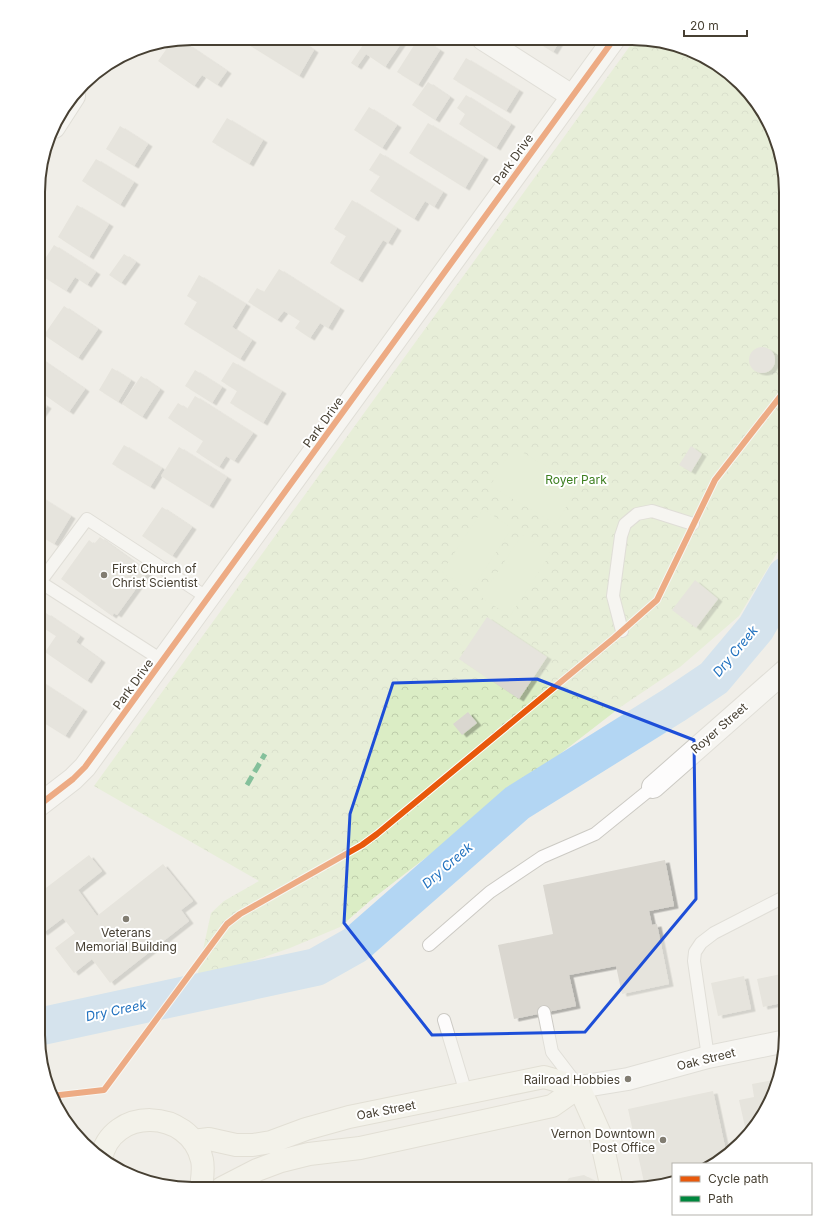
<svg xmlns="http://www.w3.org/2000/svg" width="824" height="1227" font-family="Inter,sans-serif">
<defs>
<pattern id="park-crowns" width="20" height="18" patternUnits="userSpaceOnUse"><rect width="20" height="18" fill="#dbedc5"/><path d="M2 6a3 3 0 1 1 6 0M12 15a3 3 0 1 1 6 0" fill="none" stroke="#bdccaa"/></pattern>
<filter id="shadow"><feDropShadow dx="4.5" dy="2.5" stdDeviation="0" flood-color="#0004"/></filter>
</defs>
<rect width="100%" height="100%" fill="#f0eee8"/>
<path fill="url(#park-crowns)" d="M635 39H653L691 50 726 70 754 98 774 133 786 192V538L739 616 680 667 622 706 371 900 340 927 290 948 209 976 198 973 211 913 224 901 259 881 94 786Z"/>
<path fill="#dbedc5" d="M513 447 579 485 556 524 490 486Z
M483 509 512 528 471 591 442 572Z
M522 535 551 553 510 616 481 597Z"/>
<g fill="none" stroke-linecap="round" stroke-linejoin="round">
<path stroke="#b3d6f3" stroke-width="38" d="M38 1027 316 967 355 945 517 803 674 705 714 678 756 628 786 576"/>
</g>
<path fill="#dad7d0" filter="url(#shadow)" d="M238 38H296L314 50 299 76Z
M367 39H404L385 67 366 54 357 67 351 63Z
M418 39H422L440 50 418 85 397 72Z
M532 39H561L553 52Z
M181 40 227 71 217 85 202 75 194 86 158 61 172 41Z
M466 58 519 90 506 111 453 79Z
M428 82 450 97 435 120 412 105Z
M466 95 511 124 496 148 459 124 465 114 457 108Z
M369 107 397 125 382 148 354 130Z
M227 118 263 140 249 164 212 142Z
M428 123 484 157 465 188 409 153Z
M120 126 148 144 134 166 106 149Z
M380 153 443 192 434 207 425 201 414 219 370 191 380 176 369 170Z
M96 159 134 182 120 205 82 181Z
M352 200 397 228 388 243 383 240 358 280 330 263 346 236 334 229Z
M77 205 109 224 89 257 58 237Z
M54 245 96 272 87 285 75 277 66 291 39 274V268Z
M124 254 136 262 121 283 109 275Z
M279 269 340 308 328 328 320 323 310 338 295 328 300 321 284 311 277 320 248 302 257 288 264 292Z
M199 275 246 304 232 327 252 340 240 359 184 324 197 302 187 296Z
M64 306 98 329 78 358 44 335Z
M749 360a13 13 0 1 1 26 0a13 13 0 1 1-26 0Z
M41 359 85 389 69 412 39 391V361Z
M233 362 282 391 263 423 230 403 237 391 221 381Z
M112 368 131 380 118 402 99 390Z
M195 370 222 387 212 403 185 386Z
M141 376 160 389 142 417 122 404Z
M195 396 253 433 234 461 226 456 219 467 196 452 203 441 168 418 178 403 187 409Z
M39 401 47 406 39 418Z
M124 445 162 468 150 487 112 464Z
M691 446 702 454 691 472 679 465Z
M179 447 227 477 209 506 161 476Z
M39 496 71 516 54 544 39 535Z
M162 507 192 527 172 556 142 536Z
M100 537 148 572 117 615 114 613 112 616 61 579 89 540 94 544Z
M695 580 718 599 696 628 672 610Z
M46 613 80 636 76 642 101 660 87 681 45 652 56 636 39 625Z
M487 617 547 657 519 699 459 659Z
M40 681 83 709 65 736 38 719 39 683Z
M468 712 477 723 462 735 453 724Z
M89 855 102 871 78 890 97 916 163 864 193 901 181 910 189 921 110 983 92 959 74 973 55 948 75 933 63 918 43 933 38 927V894Z
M665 860 674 906 649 911 652 925 657 924 669 984 622 994 616 966 569 975 576 1006 514 1019 498 945 553 934 543 885Z
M786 973V1002L763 1007 757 979Z
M744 976 751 1009 718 1016 711 983Z
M779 1079 778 1085 754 1129 747 1136 739 1100 754 1097 752 1084Z
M713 1091 727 1156 714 1164H673V1181L645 1187 628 1109Z
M584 1175 593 1180 595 1189H562L569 1178Z"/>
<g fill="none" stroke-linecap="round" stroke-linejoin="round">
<g stroke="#cccac4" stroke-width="14">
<path id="lane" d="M622 631 613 596 621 536 625 524 637 514 652 511 693 524
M163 661 40 582 87 519 208 598
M429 945 490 892 542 857 595 834 653 787
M544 1012 552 1052 578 1086
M444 1020 466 1093
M708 1057 694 961 695 952 701 943 714 933 786 896"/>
</g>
<g stroke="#cccac4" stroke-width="24">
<path id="street" d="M483 39 572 96
M54 127 74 96
M653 787 786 670
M38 806 73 779 85 767 614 39
M579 1087 628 1079 708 1057 786 1041"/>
</g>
<g stroke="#d0ccbe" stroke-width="24">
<path id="secondary" d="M579 1087 600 1134 612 1189
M193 1141 209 1139 236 1145H253L271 1142 306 1129 349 1117 544 1077 579 1087
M101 1159C111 1106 190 1108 202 1160 204 1169 202 1179 201 1188
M222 1188 257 1170 281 1161 309 1154 360 1148 552 1106 579 1087"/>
</g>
<use href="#lane" stroke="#fdfcfc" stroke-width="12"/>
<use href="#street" stroke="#fdfcfc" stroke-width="22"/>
<use href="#secondary" stroke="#f6f5ee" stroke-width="22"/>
<path stroke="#00873e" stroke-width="5" stroke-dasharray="10 5" stroke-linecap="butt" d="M247 785 265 754"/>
<g stroke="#fff" stroke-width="8">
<path id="cycleway" d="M38 806 73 779 85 767 614 39
M51 1096 104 1090 227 924 240 914 362 845 377 834 614 638 657 600 715 480 786 389"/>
</g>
<use href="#cycleway" stroke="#e8590c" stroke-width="6"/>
</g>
<path d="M0 0H824V1227H0ZM537 679 694 740 696 899 585 1032 432 1035 344 923 350 814 393 683Z" fill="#f0eee8" fill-opacity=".55" fill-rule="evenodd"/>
<path fill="none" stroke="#1d4ed8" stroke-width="3" stroke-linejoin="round" d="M537 679 694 740 696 899 585 1032 432 1035 344 923 350 814 393 683Z"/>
<g fill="#827d72" stroke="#fff" stroke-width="1.5">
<circle cx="104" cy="575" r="4"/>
<circle cx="126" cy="919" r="4"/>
<circle cx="628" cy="1079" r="4"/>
<circle cx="663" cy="1140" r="4"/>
</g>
<g text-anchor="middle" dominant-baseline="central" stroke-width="4" stroke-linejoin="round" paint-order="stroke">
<g font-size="12" fill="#474033" stroke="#fff">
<text transform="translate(513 159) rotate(-54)">Park Drive</text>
<text transform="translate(323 422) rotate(-54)">Park Drive</text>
<text transform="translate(133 684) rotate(-54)">Park Drive</text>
<text transform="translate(719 728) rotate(-41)">Royer Street</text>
<text transform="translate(706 1059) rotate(-14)">Oak Street</text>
<text transform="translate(386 1110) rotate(-11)">Oak Street</text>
</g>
<g font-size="12" fill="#3d7f20" stroke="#fff">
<text x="576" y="479">Royer Park</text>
</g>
<g font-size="12" fill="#474033" stroke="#fff" text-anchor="end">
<text x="112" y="568" text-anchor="start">First Church of<tspan x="112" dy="14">Christ Scientist</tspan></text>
<text x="126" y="932" text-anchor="middle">Veterans<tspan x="126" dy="14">Memorial Building</tspan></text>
<text x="620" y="1079">Railroad Hobbies</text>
<text x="655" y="1133">Vernon Downtown<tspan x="655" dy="14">Post Office</tspan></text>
</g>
<g font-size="13" font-style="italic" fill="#2071bf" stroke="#fff">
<text transform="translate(735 651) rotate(-50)">Dry Creek</text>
<text transform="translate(447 865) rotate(-41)">Dry Creek</text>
<text transform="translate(116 1010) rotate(-12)">Dry Creek</text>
</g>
</g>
<path d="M0 0H824V1227H0ZM192 45H632A147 147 0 0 1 779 192V1035A147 147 0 0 1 632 1182H192A147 147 0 0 1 45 1035V192A147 147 0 0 1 192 45Z" fill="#fff" fill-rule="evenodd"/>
<path fill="none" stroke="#474033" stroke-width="2" d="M192 45H632A147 147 0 0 1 779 192V1035A147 147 0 0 1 632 1182H192A147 147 0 0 1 45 1035V192A147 147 0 0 1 192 45Z"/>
<rect x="672" y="1163" width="140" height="52" fill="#ffffff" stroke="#b5b3ad"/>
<rect x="680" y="1176" width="20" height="6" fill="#e8590c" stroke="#b5b3ad"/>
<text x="708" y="1183" font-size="12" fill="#474033">Cycle path</text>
<rect x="680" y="1196" width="20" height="6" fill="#00873e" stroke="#b5b3ad"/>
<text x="708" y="1203" font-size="12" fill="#474033">Path</text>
<path d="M684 30v6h63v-6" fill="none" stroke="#474033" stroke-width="2"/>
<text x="690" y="30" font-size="12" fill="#474033" stroke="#ffffff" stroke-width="3" paint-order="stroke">20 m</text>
</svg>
